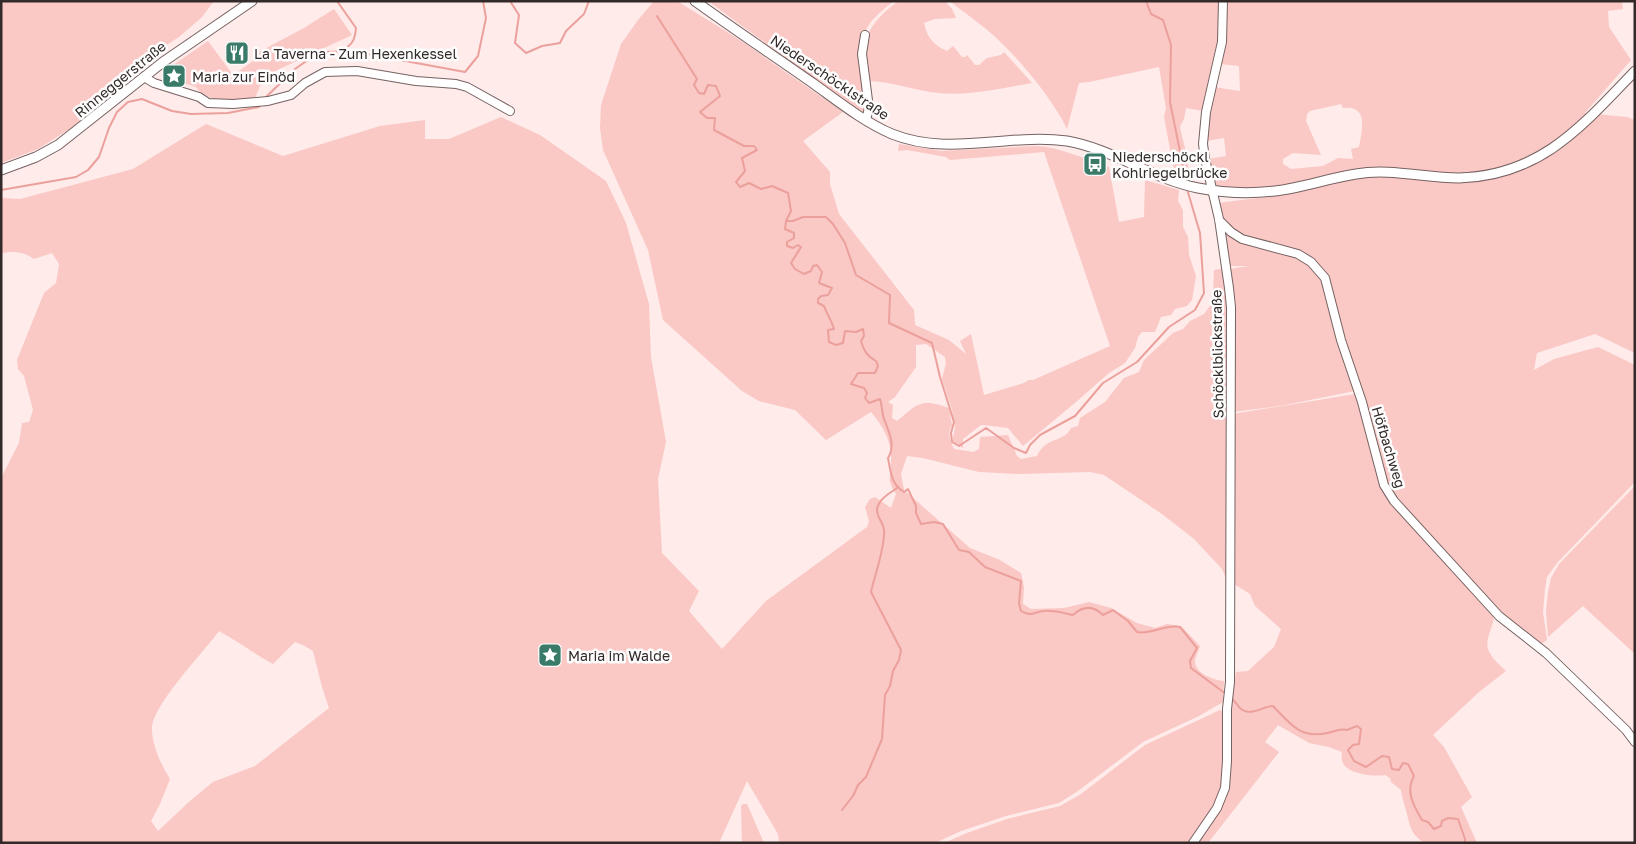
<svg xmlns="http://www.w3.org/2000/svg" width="1636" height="844" font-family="'Golos Text',sans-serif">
<rect width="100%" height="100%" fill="#feebea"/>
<path fill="#fac8c5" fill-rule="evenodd" d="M1 1H214L202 17 179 37 143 60 102 102 71 128 38 149 1 163Z
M654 1H677L740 40 843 112 803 141 830 172V184L839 214 914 310 915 325 949 340 966 354 960 341 971 334 984 395 1024 383 1029 380H1033L1110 346 1044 152 950 160 946 157 907 150 898 151 899 144 941 151 1035 146C1061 147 1084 159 1109 167L1119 222 1144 217 1145 180 1179 190 1178 201 1183 210V227L1188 237 1189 255 1196 276 1192 300 1187 306 1175 309 1171 315 1161 317 1155 332H1142L1138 337 1135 348 1125 363 1109 373 1076 402 1023 446 1008 428 992 426 981 425 963 439V448L952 442 955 428 952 410 942 379 946 363 945 357 926 344 916 345V367L895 397 888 402 893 405 892 418 897 421C918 403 921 398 949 408L952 425C947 434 950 440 954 449L973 452 979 449 980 437 1008 435 1017 456 1021 459 1037 456C1046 436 1064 443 1071 428L1078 426 1080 418 1105 402 1124 378 1139 372 1144 360 1173 333 1183 329 1190 321 1204 314 1210 306 1213 295 1214 270 1221 269 1226 286 1228 563 1226 578 1222 569 1194 539 1162 514 1104 475 1090 472 1018 474 979 472 923 458 907 456 901 474 904 490 970 548 1000 560 1021 573 1024 587 1023 604 1031 609 1064 608 1089 602 1111 608 1137 623 1155 628 1167 624 1181 626 1200 646C1199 650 1195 657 1195 662 1196 674 1214 680 1224 681L1223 702 1199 716 1143 742 1078 791 1059 803 1006 816 961 831 935 843H778L779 841 778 834 747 781 719 843H1V481L3 474 19 443 22 423 29 422 33 410 24 376 18 369 17 360 44 293 56 283 59 264 52 253 34 259C23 251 15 251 1 253V198L20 199 133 169 206 124 283 156 380 126 425 120V139H449L501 117 540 135 606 181 626 223 649 304 651 357 666 442 658 479 662 553 699 591 689 611 722 649 766 601 867 527 869 521 865 507 870 499 875 497 891 508 896 494C887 479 890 480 891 464 893 444 884 427 871 412L826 440 795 410 759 401 742 391 663 320 648 250 603 150 600 128 601 105 621 44 638 20ZM219 631C238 641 254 654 273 664L295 642 303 645 313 651 322 687 329 708 255 766 213 782 191 800 158 831 151 821 160 804 170 779C161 765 152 745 152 729 152 705 204 652 219 631Z
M708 1H894C884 9 873 17 867 28 859 43 869 91 864 113L860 112Z
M898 1H945L952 9 956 18 935 19 924 23C927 37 933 45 947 51L953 46 962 57H965L967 55 975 65H979L987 58 1001 55 1004 52 1032 83C1002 88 970 96 939 93 915 91 891 81 867 81 862 39 864 28 898 1Z
M950 1H1219L1220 31 1217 53 1203 111 1186 108 1184 119 1180 126C1183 145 1190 158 1188 179L1175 176 1164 117 1166 108 1159 67 1089 82 1079 83 1067 129C1052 98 1018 57 993 35 980 23 964 13 950 1Z
M1225 1H1622L1623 9 1608 11 1609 27 1631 60 1585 113 1627 117 1635 120V353L1595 334 1537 353 1534 370 1554 359 1598 347 1635 365V482L1557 563 1547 577 1545 589 1543 612 1547 640 1540 645 1495 606 1412 519 1387 485 1338 315 1329 275 1319 270 1323 278 1355 391 1280 406 1233 412 1229 269 1249 266H1229L1218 203 1266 197 1265 187 1247 189 1217 186 1214 182 1209 159 1226 156 1224 138 1205 141 1214 87 1240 91 1239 66 1220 64ZM1341 104 1343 108C1369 105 1362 130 1359 147L1351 149 1353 159 1338 158 1323 166 1291 169 1283 164V159L1293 153 1321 155 1306 121 1307 114 1310 111Z
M334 9 352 35 271 73 263 79 255 98 245 101H217L200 92 196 87 169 79 170 75 167 73 163 74V72L208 41 233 75 259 57 257 53 304 28Z
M1355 394 1382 489 1400 514 1433 548 1494 615C1494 623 1490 630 1488 638 1484 653 1497 662 1506 671L1479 692 1433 735 1444 747 1472 797 1461 807 1477 843H1425C1412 836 1410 827 1407 814 1405 806 1402 798 1401 790L1391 782 1390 778 1385 775C1374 777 1344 774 1342 760 1341 757 1342 755 1342 752L1329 747 1309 743 1278 725 1265 742 1279 752 1208 843H1197C1209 825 1222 810 1228 789L1230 710 1236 672 1248 671 1274 647 1281 629 1255 606 1250 594 1234 584 1233 414Z
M1635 486V654L1583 606 1548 637 1546 611 1548 592 1551 578 1559 564Z
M1220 710 1223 712C1224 737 1228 771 1220 794 1214 812 1200 827 1189 843H944L967 833 1007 819 1060 806 1081 794 1145 745Z
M743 804H747L764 843H742L741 806Z"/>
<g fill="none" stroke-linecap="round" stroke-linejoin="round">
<path stroke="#eca09c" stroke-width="2" d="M337 1 356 28C355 39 353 44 343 50
M510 1 519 15 515 43 526 53 542 46 560 43 566 31 584 14 589 1
M1146 1 1151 14 1163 20 1171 45 1170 102 1186 181
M657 16 697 79 694 85 699 93 704 94 708 85 716 86 720 96 700 112 707 118H715L714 130 744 146H754L757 150 742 158 745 171 736 182 740 187 749 183 761 189 772 186 788 193 791 211 786 221 785 229 794 233V238L787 242V246L793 248 798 245 801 247 791 263 795 269 804 274 811 271 813 266 817 265 822 272 819 283 832 288 828 295 821 296 818 299V303L824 306C826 312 833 324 834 329L828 330 829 342 836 345 843 343 845 331 856 332 863 329 864 336 861 341C864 351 867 356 876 361L878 366 875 373H858L851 384 864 388 867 393 865 398 869 403 880 399C882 405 882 413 884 419 889 432 896 446 888 458 891 473 891 484 904 492L908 489 916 506V513L921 524 934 522 943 524 959 550 969 552 985 567 1021 581 1019 603 1021 611C1033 618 1034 611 1044 611 1053 610 1064 613 1073 615 1083 606 1093 605 1103 615L1113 610 1128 621 1137 632C1152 635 1164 624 1180 627L1197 648 1190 661 1191 668 1226 694
M265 98 295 69 315 55 326 52 351 51 465 72 478 56 486 18 483 1
M1 190 76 177 88 170 99 157 109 128 117 112 128 102 142 99 172 111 191 114 228 113 259 107 261 104
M786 221H793L803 217H826L833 224 845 243 856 275 890 295 889 323 932 343 940 377 954 422 951 433 952 442 959 446 986 428 1014 448 1026 453 1030 445 1040 435 1075 416 1103 383 1137 362 1169 327 1195 310 1204 293 1200 233 1187 189
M1230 697C1235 700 1237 706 1241 709 1251 717 1263 706 1273 706 1290 724 1301 739 1327 733 1334 732 1339 728 1347 730L1357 726 1361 729 1359 744 1353 745 1348 750 1354 761 1366 767 1382 756 1389 757 1392 769 1399 770 1403 763 1408 764 1414 776C1405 792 1414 806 1422 820L1428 822 1434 829 1441 826 1442 821 1448 818 1458 819 1465 839V843
M842 810 853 796 858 785 866 777 882 739 885 695 890 686 893 671 899 660 901 650 871 592C875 574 883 554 884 535 886 523 877 520 877 510 878 499 890 493 897 488"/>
<g stroke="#766261" stroke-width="10">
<path id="minor" d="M865 35 862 54 869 108 866 120
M144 77 154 83 199 97 208 103 233 104 268 101 291 95 305 83 325 72 357 71 416 81 456 84 467 87 510 111
M1219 220 1231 232 1242 239 1298 254 1311 262 1325 278 1341 340 1362 402 1384 485 1394 501 1499 616 1546 653 1626 730 1635 742
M1193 843 1217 808 1225 788 1227 761V709L1230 682 1231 307 1229 288 1219 219 1205 159 1203 144 1206 112 1222 42 1223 1"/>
</g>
<g stroke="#766261" stroke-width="11">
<path id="major" d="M695 1C734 29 774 56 814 84 839 102 864 122 892 134 949 157 1008 133 1067 141 1113 149 1152 179 1198 188 1224 193 1249 194 1275 191 1302 188 1329 178 1356 174 1390 168 1425 178 1459 178 1541 176 1583 125 1635 71
M1 170 36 157 58 145 163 62 252 1"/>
</g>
<use href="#minor" stroke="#fff" stroke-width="8"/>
<use href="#major" stroke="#fff" stroke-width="9"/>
</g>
<defs>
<g id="restaurant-square" transform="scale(1.25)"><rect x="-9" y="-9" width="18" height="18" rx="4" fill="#3a7a68" stroke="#fdfdfd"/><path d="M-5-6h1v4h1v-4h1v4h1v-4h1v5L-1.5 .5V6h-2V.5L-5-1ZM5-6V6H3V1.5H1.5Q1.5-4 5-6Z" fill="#fff"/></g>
<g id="sight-square" transform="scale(1.25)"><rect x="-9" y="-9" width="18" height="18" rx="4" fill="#3a7a68" stroke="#fdfdfd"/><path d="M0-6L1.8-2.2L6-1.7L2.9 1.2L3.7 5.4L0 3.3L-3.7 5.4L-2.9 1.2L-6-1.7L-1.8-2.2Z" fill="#fff"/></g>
<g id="bus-square" transform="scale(1.25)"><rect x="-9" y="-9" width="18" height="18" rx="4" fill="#3a7a68" stroke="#fdfdfd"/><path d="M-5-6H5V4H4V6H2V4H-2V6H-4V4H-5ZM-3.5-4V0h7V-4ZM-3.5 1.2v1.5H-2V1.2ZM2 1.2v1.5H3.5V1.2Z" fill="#fff"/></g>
</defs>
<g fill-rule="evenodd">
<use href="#restaurant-square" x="237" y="53"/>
<use href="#sight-square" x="174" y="76"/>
<use href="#bus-square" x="1095" y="164"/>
<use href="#sight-square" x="550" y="655"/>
</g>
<g text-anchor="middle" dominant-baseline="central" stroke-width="5" stroke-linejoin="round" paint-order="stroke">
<g font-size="14" fill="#322928" stroke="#fdfdfd" text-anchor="start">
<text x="254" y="53">La Taverna - Zum Hexenkessel</text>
<text x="192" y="76">Maria zur Einöd</text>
<text x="1112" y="156">Niederschöckl<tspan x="1112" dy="16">Kohlriegelbrücke</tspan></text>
<text x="568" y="655">Maria im Walde</text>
</g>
<g font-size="14" fill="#322928" stroke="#fdfdfd">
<text transform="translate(830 77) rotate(34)">Niederschöcklstraße</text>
<text transform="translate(120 79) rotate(-39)">Rinneggerstraße</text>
<text transform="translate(1217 354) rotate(-91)">Schöcklblickstraße</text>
<text transform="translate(1389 447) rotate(73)">Höfbachweg</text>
</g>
</g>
<rect width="1636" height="844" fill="none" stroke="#322928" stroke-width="5"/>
</svg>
